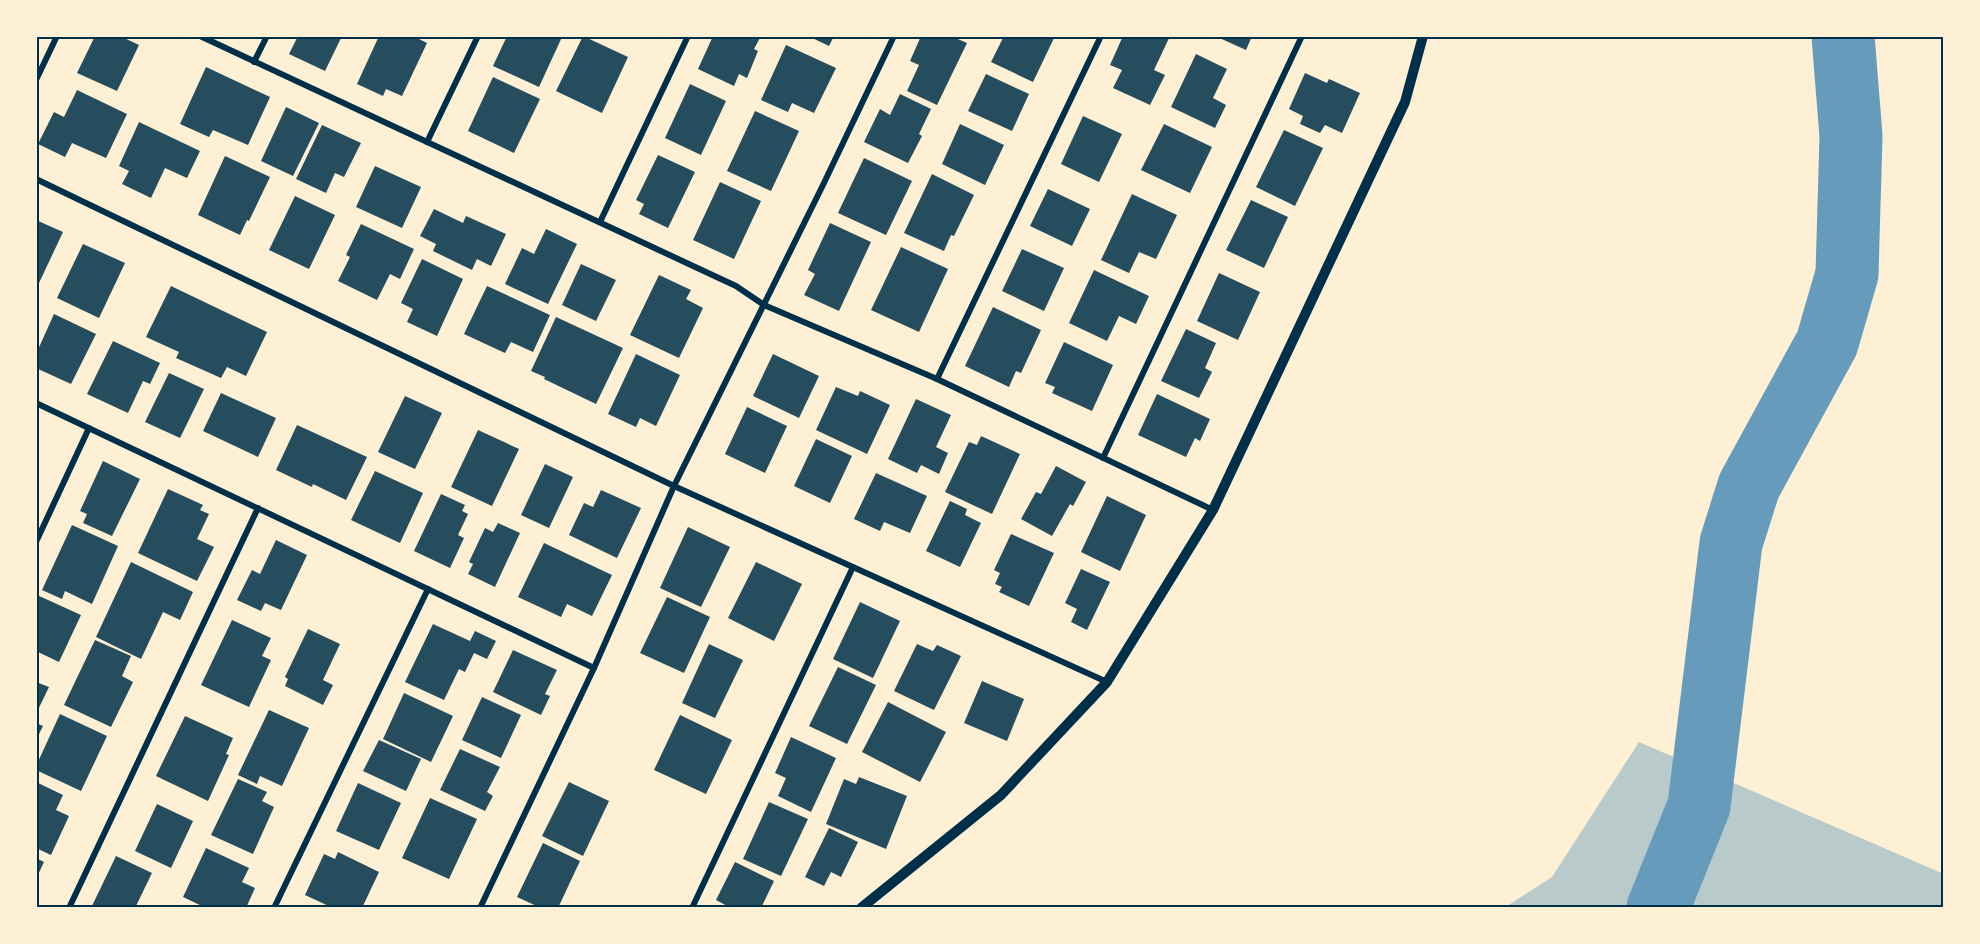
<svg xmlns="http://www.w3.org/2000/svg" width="1980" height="944" viewBox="0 0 1980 944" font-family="Literata,serif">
<rect width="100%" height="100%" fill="#fdf0d5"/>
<!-- green -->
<polygon fill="#b9caca" points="1639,742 1944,874 1944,908 1504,908 1552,877"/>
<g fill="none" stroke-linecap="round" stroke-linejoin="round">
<!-- river -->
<polyline stroke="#669bbc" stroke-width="63" points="1658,908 1699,806 1731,543 1749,486 1827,343 1847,274 1851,136 1843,36"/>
</g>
<!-- building -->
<g fill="#264d5e">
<polygon points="95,36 120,36 139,45 117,91 77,73"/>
<polygon points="298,36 342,36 325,71 289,54"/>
<polygon points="379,36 413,36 427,43 402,96 386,89 383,96 357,84"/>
<polygon points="507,36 562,37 539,87 493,66"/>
<polygon points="583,36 628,57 602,113 556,91"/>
<polygon points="713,36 761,36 754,49 758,51 747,78 739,74 734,86 698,69"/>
<polygon points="808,36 834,36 829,46"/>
<polygon points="921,36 951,36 967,43 937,105 907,91 919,65 910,61"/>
<polygon points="1004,36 1055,36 1033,82 991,62"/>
<polygon points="1123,36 1170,36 1154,70 1165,75 1150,105 1113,88 1122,70 1110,65"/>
<polygon points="1215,36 1252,36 1246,50"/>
<polygon points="786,45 836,68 814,113 792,103 788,112 761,100"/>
<polygon points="1196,54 1227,69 1213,98 1226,105 1215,128 1171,107"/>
<polygon points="206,67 270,97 248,145 213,130 209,137 180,124"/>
<polygon points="1305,73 1327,83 1329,79 1360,93 1342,133 1325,125 1320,133 1300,124 1303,116 1289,109"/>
<polygon points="986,74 1029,94 1012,131 968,111"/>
<polygon points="493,77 540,99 514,153 468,131"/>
<polygon points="690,84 726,101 701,155 665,138"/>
<polygon points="77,90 127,114 106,158 72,143 65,157 38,144 54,112 64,117"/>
<polygon points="900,94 931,109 919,134 922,136 908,163 864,142 880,109 890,115"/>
<polygon points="286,107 319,123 293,176 261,161"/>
<polygon points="755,111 799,131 771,191 727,171"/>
<polygon points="1083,116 1122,134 1099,182 1061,164"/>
<polygon points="139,122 200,151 187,178 165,168 151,198 122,184 129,171 119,166"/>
<polygon points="960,124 1004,145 985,185 942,164"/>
<polygon points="1164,124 1212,147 1190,193 1141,170"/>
<polygon points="322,125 361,143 344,177 335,173 326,193 296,179"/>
<polygon points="1284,130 1323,148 1295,206 1256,187"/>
<polygon points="658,155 695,172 668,228 639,214 644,204 636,200"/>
<polygon points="225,156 270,177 249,221 247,220 240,235 198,215"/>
<polygon points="864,158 912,181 886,235 838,213"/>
<polygon points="375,166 421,187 402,228 356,207"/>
<polygon points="932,174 974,195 954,236 951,235 944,251 904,233"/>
<polygon points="720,182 761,201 734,259 693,240"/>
<polygon points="1048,189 1090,209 1072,246 1030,226"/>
<polygon points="1132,194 1177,215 1156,259 1139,252 1129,273 1101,260"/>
<polygon points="295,196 335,215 309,269 269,250"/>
<polygon points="1251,200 1288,217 1264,268 1226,250"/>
<polygon points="434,209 463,223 466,216 506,234 491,266 477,259 472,270 433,251 436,244 420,236"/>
<polygon points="36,220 63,232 39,283 36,281"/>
<polygon points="830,223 871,242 839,311 804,295 815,274 808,270"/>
<polygon points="361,224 414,249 400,279 390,274 377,300 338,281 350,257 346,255"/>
<polygon points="546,229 577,244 548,304 505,284 522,248 534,254"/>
<polygon points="83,244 125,263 99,318 57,298"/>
<polygon points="901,247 948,269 919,332 871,310"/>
<polygon points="1022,249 1064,268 1044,311 1002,291"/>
<polygon points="422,259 463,279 437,336 407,322 413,309 401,303"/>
<polygon points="581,264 616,280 596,321 562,305"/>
<polygon points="1094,270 1149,296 1136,324 1119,316 1107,341 1069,323"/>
<polygon points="1219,273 1260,292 1238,340 1197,321"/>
<polygon points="659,275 691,290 686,299 703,308 679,358 630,335"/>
<polygon points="171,286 267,332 246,376 227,367 221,378 176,358 179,352 146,337"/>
<polygon points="487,286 550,315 533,352 511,342 505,353 464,334"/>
<polygon points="993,307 1041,330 1021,373 1016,371 1009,387 965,366"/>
<polygon points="54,314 96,334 71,384 36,368 36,354"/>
<polygon points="556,317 623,348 596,404 544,379 545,377 531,371"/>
<polygon points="1186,329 1216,343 1205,368 1212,372 1199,398 1161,381"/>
<polygon points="113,341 160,363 150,384 143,381 128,413 87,394"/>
<polygon points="1064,342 1113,365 1092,411 1052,393 1055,387 1045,383"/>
<polygon points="636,354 680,375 656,426 640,418 636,427 608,414"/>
<polygon points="773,354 819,376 799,418 753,396"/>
<polygon points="169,373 204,389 180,438 145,422"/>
<polygon points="836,387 858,396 860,391 890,405 867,454 816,430"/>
<polygon points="221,393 276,418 258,457 203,431"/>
<polygon points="1157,394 1210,419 1200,441 1195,438 1186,457 1138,435"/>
<polygon points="405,396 442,413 415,469 378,452"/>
<polygon points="916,399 951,415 936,447 948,453 939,474 921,465 917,473 888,459"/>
<polygon points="747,407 787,426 765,473 725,454"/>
<polygon points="297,425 367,457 346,500 313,484 312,487 276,470"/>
<polygon points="478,430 519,449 492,506 451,487"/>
<polygon points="981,436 1020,454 992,514 945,492 969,442 977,445"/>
<polygon points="816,439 852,456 830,503 794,486"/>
<polygon points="103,461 140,479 112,536 83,523 87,514 80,511"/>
<polygon points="545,464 573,477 549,528 521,515"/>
<polygon points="1056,466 1086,482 1073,506 1070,504 1052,536 1021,519 1036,492 1041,494"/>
<polygon points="375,471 423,493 400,543 351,520"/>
<polygon points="876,473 927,496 910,533 884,522 880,531 854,519"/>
<polygon points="168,489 203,505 200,510 209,514 197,539 214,547 197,581 138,553"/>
<polygon points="601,490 641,508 617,558 569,535 584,503 593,507"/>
<polygon points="441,494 465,505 462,511 468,514 458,535 464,538 450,568 414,551"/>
<polygon points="1107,496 1146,515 1120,571 1081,552"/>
<polygon points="950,501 967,509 965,515 981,523 960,567 926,551"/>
<polygon points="498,523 520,533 495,587 468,574 473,564 469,562 485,528 493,532"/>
<polygon points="72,525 118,546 92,604 65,591 62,599 42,590"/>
<polygon points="688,527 730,547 701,607 660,588"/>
<polygon points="1011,534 1054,553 1029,606 999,592 1002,587 995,584 1000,573 994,570"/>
<polygon points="276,540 307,555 281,610 265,603 261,611 237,600 252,570 260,574"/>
<polygon points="544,543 612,575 592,616 567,604 561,617 518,597"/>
<polygon points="131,562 193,592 180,620 163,612 141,659 96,637"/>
<polygon points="756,562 802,584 774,641 728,618"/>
<polygon points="1081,569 1110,582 1087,630 1071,622 1077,609 1065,603"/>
<polygon points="37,595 81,615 59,662 36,651"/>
<polygon points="667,597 710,617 684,673 640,653"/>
<polygon points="860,602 900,621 873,678 833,659"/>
<polygon points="232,620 271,638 262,656 271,660 249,707 201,685"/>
<polygon points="433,624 470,641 475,631 496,641 487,659 474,653 465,672 459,669 444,700 405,682"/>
<polygon points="308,629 340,644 323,680 333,685 323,705 285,686 288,679 285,677"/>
<polygon points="95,640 131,656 122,676 133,682 111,727 64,705"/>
<polygon points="709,644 743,660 715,718 682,703"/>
<polygon points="917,644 933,651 937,645 961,656 934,710 894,691"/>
<polygon points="513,650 557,670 545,694 550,696 541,715 493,692"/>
<polygon points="838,667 876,685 847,744 809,726"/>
<polygon points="982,681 1024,699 1007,741 964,723"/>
<polygon points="36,682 49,687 36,714"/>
<polygon points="404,693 453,716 431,762 383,739"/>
<polygon points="482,697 521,715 501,758 462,740"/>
<polygon points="888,702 946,732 920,782 862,752"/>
<polygon points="269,710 309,728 282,786 260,776 257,784 238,775"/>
<polygon points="60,714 107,736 81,791 36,770 36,766"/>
<polygon points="680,715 732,740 706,794 654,770"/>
<polygon points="185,716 233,738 226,754 229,755 208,801 156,776"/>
<polygon points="36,723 43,726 36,740"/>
<polygon points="791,737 836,758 811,812 778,796 786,778 775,773"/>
<polygon points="379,740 421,759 406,791 363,771"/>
<polygon points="460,749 500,767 487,792 493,796 485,811 440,790"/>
<polygon points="859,777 907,796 886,849 826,824 844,779 856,784"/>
<polygon points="238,779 267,792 262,801 274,807 253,854 211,835"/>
<polygon points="36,782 63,795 56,810 69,816 51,855 36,848"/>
<polygon points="569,782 609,801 583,856 542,836"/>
<polygon points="358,783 401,803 379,850 336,831"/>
<polygon points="430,798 477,819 449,879 402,858"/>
<polygon points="769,802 808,819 781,876 743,859"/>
<polygon points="157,804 193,821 171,868 135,851"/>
<polygon points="829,828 858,842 841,877 831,872 824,886 805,877"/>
<polygon points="543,843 580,861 558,908 541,908 517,897"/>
<polygon points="206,848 249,868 242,882 255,888 246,908 206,908 183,897"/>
<polygon points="338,852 379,872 362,908 333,908 305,895 324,854 335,859"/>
<polygon points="116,856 152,873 135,908 91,908"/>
<polygon points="36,858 44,862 36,879"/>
<polygon points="735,862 774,881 761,908 731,908 716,900"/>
</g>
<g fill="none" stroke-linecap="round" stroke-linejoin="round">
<!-- minor -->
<g stroke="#003049" stroke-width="6">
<polyline points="200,36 736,286 764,305 937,379 1213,510"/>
<polyline points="254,62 267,36"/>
<polyline points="36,80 57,36"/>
<polyline points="427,142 478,36"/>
<polyline points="36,179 674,486 1107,682"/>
<polyline points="600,222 688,36"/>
<polyline points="937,379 1101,36"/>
<polyline points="36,403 594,668"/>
<polyline points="1103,458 1302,36"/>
<polyline points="36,542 89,428"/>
<polyline points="69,908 258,508"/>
<polyline points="274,908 428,589"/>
<polyline points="480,908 594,668 674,486 823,185 894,36"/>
<polyline points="692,908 853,567"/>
</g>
<!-- tertiary -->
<polyline stroke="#003049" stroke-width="10" points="861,908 1001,795 1107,682 1213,510 1405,102 1423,36"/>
</g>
<!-- border -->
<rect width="1980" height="944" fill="none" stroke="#fdf0d5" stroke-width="75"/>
<rect x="38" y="38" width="1904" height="868" fill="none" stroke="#003049" stroke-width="2"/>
</svg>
